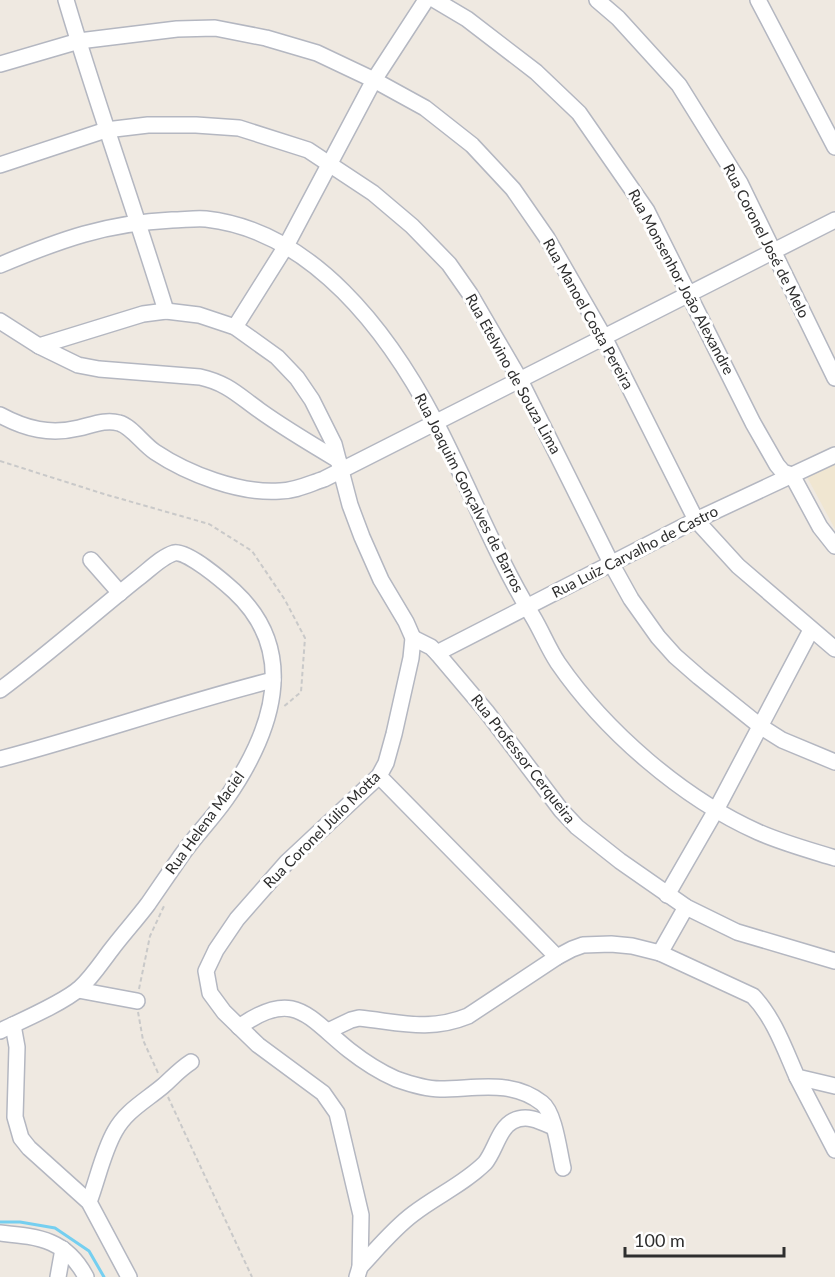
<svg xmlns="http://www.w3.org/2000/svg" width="835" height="1277" viewBox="0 0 835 1277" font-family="Lato,sans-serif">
<rect width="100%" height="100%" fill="#efe9e1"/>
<!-- education -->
<polygon fill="#f0e6d1" points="835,462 835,529 806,475"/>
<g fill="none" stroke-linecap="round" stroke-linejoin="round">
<!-- stream -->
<polyline stroke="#75cff0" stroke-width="3" points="0,1222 20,1222 55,1228 89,1251 104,1277"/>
<defs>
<g id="minor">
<path d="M66 0C97 105 134 207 166 311"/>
<polyline points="435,0 467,19 536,72 579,113 647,211 753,423 777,465 783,472 792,475 820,527 835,546"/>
<polyline points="597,0 618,18 679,85 740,183 835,378"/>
<polyline points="758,0 835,147"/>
<polyline points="0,64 79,41 177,29 215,28 266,38 317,53 374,80 425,108 472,145 513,189 547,238 604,337 696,520 738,566 835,649"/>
<polyline points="0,165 106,130 148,125 196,125 239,128 308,150 373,193 412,226 449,264 470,294 519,378 611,563 631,599 658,637 675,656 699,677 760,726 782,740 835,762"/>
<path d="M0 265C60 240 106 223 172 220 183 220 195 218 206 219 313 231 389 333 435 421 469 486 495 555 533 617 542 632 548 648 558 663 605 731 682 798 758 832 783 843 809 850 835 858"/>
<polyline points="0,321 39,346 143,314 166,311 199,315 235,327 277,357 297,378 312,400 334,444 350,505 362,537 381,580 406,622 413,638 411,658 394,734 386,763 379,776 287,862 237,919 216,950 206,971 210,993 224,1012 258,1045 323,1093 337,1113 361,1215 360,1267 357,1277"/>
<polyline points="235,327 286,246 374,80 426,0"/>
<path d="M39 346 78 365 99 369 200 377C227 383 238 395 259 410 284 428 311 444 338 460"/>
<path d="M0 415C26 429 50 435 79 428 92 425 106 419 119 423 131 426 143 444 155 452 188 474 240 494 280 491 295 491 309 484 324 479L835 220"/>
<polyline points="91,560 120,593"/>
<polyline points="413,638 431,647 437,653 486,711 561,810 577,827 620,861 686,907 737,932 835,961"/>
<polyline points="437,653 696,520 835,455"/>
<path d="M0 690C47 655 91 616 137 579 148 571 161 557 174 553 187 550 224 582 234 591 301 653 271 734 226 799 212 819 195 836 181 856 170 872 159 888 148 904 136 920 123 934 111 950 101 963 92 977 80 988 63 1003 21 1021 0 1031"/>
<path d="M0 759C92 735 181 703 273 680"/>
<polyline points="379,776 557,957"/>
<polyline points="667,895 716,810 811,630"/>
<path d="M660 953 753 996C774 1018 785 1050 797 1077L835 1086"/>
<polyline points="78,990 137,1001"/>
<polyline points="13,1025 17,1047 15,1117 21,1138 29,1148 89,1202 129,1277"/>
<path d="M239 1027C294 988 307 1016 349 1050 363 1061 380 1072 396 1079 410 1084 425 1089 440 1089 476 1089 511 1079 542 1103 555 1113 559 1152 563 1168"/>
<path d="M328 1031 351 1020 359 1018C399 1022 429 1032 468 1016L557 957 572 949 583 945 611 944 632 946 660 953 686 907"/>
<polyline points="797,1077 835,1150"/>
<path d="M89 1202C98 1178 103 1152 115 1131 126 1111 145 1101 163 1086 172 1078 180 1069 191 1062"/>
<path d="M0 1233C39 1237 66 1239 86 1277"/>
<path d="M360 1267C377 1249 393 1229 413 1214 436 1196 464 1184 485 1163 495 1151 499 1128 513 1121 527 1114 540 1121 553 1127"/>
<polyline points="58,1277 63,1249"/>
</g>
</defs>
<!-- minor casing -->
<use href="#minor" stroke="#b4b7c1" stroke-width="18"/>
<!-- path -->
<g stroke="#c9c9c9" stroke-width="2" stroke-dasharray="4.5 3" stroke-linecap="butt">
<polyline points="0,461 104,494 209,524 252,551 285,600 305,638 301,692 282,708"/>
<polyline points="139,989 150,936 164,906"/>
<polyline points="138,1012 143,1040 159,1075"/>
<polyline points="168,1097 252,1277"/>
</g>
<!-- minor -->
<use href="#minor" stroke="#fff" stroke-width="15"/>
</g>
<g text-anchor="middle" stroke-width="6" stroke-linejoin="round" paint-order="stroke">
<!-- street labels -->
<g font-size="15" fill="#2e2e2e" stroke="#fff">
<text transform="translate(766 241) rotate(63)" y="5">Rua Coronel José de Melo</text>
<text transform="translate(681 282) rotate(62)" y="5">Rua Monsenhor João Alexandre</text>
<text transform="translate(588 314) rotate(61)" y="5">Rua Manoel Costa Pereira</text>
<text transform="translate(513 374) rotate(61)" y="5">Rua Etelvino de Souza Lima</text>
<text transform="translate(469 493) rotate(63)" y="5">Rua Joaquim Gonçalves de Barros</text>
<text transform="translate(635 552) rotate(-27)" y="5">Rua Luiz Carvalho de Castro</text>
<text transform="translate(523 759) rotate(52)" y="5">Rua Professor Cerqueira</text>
<text transform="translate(205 823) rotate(-54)" y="5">Rua Helena Maciel</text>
<text transform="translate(322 830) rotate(-45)" y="5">Rua Coronel Júlio Motta</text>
</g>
</g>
<!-- scale -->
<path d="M625 1247v9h159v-9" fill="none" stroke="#2e2e2e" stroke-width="3"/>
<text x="634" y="1247" font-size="18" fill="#2e2e2e" stroke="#ffffff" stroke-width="4.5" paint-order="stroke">100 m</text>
</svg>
